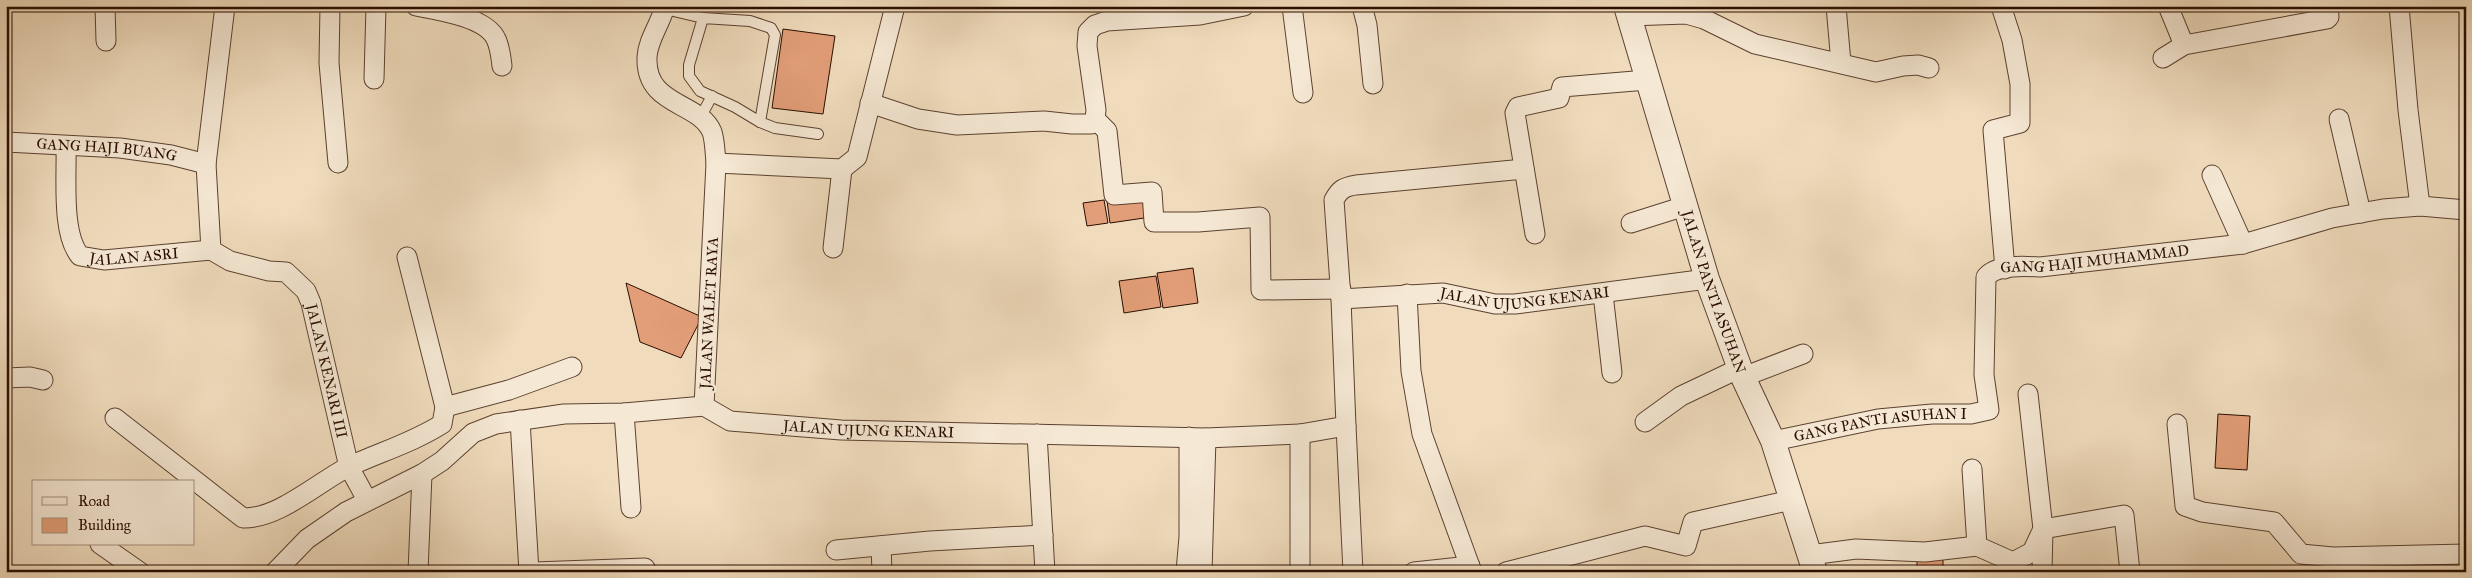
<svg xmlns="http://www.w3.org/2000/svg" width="2472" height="578" viewBox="0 0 2472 578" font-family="'IM FELL Great Primer',serif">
<rect width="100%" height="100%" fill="#f0dcbd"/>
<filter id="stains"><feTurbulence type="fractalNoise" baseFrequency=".004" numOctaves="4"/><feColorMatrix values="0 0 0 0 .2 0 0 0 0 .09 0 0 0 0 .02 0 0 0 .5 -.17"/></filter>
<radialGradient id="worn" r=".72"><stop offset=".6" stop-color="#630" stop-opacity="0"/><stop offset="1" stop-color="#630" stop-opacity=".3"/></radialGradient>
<!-- building -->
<g fill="#e29e78" stroke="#2a0d00">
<polygon points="783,29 835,36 823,114 772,108"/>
<polygon points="1147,195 1151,217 1110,223 1107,201"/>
<polygon points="1104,200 1108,223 1087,226 1083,203"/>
<polygon points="1193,268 1198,303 1163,308 1157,273"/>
<polygon points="1156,276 1161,307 1124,313 1119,281"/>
<polygon points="626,283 702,317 681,358 640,342"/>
<polygon points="2218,414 2250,416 2247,470 2215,468"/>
<rect x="1917" y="557" width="26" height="15"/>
</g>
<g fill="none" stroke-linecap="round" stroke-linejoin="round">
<defs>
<g id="service">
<polyline points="665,9 703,18 750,21 771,28 775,35 760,122 735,107 700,91 689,76 689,65 703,18"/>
<polyline points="700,118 712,96"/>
<polyline points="760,122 775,128 818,134"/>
</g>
<g id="minor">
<polyline points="105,6 106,41"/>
<path id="s1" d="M225 6 206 164 211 250 230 261 269 271 286 272 306 291 311 303 349 467 367 500"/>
<polyline points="330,6 329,63 338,163"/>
<path d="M416 6C437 10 486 17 496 39 500 47 501 57 502 66"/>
<path d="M665 6C661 23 648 39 647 57 645 107 699 101 712 132 715 141 715 153 716 163L704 406"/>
<polyline points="1292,6 1303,93"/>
<polyline points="1362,6 1367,25 1373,84"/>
<polyline points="1836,6 1841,63"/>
<polyline points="2001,6 2012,40 2020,84 2020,123 1993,130 2005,269"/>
<polyline points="2168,6 2184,45"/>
<polyline points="2399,6 2408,110 2420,206"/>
<polyline points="1629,16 1686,14 1704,19 1755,44 1876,72 1903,66 1918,65 1929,68"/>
<polyline points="2163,58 2184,45 2327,19 2329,17 2328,6"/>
<polyline points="374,79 376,6"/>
<polyline points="870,103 918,119 957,125 1044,121 1072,124 1091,124 1095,119 1096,110 1087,46 1088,32 1095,25 1107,21 1200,15 1244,6"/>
<polyline points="1095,119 1107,131 1114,195 1152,192 1154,222 1198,222 1260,217 1261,290 1341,289"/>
<polyline points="2339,119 2361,213"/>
<path id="s2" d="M6 142 120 148 171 155 206 164"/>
<path id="s3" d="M66 147C67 177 61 233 80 256L104 260 211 250"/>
<polyline points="716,163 842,169 857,157 895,6"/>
<polyline points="2212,175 2243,244"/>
<polyline points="1631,223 1685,206"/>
<polyline points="1535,234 1515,113 1518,107 1559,98 1562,87 1647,80"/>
<polyline points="833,248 842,169"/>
<polyline points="1407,294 1411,371 1422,434 1472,572"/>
<polyline points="1603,294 1612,373"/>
<path id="s4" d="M1341 299 1443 293 1495 304H1515L1707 279"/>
<polyline points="1743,377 1803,354"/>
<polyline points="6,378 30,377 43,380"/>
<polyline points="2028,394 2043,529 2042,572"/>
<path id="s5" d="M704 406 730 421 841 430 1206 438 1300 434 1346 426 1341 299 1334 200C1340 189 1344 187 1356 185L1524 169"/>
<polyline points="445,407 509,390 572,367"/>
<polyline points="624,413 631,508"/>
<path d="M115 418 243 518C278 519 317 483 348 467 380 452 412 443 442 424L445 407 407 257"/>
<polyline points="520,420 529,572"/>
<polyline points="1645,422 1681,396 1740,368"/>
<polyline points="2177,424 2185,506 2202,512 2274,522 2301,554 2333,557 2466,554"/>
<polyline points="1346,426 1353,572"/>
<polyline points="1037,434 1045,572"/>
<polyline points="1300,434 1300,572"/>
<path id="s6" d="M1773 441 1878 419 1932 414H1971L1989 410 1984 375 1986 277C1997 264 2025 266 2040 267L2243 244 2332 218 2383 209 2420 206 2466 210"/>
<polyline points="1972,469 1977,546"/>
<polyline points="2043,529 2124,515 2130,572"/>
<polyline points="100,544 140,572"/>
<polyline points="881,546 882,572"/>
<polyline points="836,550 930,541 1043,535"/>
<polyline points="1810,555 1856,549 1925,552 1977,546 2013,562 2032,552 2043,529"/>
<polyline points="275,572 307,539 346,512 422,474 442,461 473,433 496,424 564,414 624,413 704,406"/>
<polyline points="418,572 422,474"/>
<polyline points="534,572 645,568"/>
<polyline points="1186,572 1189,537 1189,437"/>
<polyline points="1202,572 1206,438"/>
<polyline points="1414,572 1470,566"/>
<polyline points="1506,572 1645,536 1686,546 1693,522 1791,500"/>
</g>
<g id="tertiary">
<path id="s7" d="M1626 6 1707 279 1743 377 1773 441 1815 572"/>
</g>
</defs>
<!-- service casing -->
<use href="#service" stroke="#5c412f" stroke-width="12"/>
<!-- minor casing -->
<use href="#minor" stroke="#5c412f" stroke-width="21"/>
<!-- tertiary casing -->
<use href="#tertiary" stroke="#5c412f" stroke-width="26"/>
<!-- service -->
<use href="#service" stroke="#f5e8d4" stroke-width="10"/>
<!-- minor -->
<use href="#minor" stroke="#f5e8d4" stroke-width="19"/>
<!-- tertiary -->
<use href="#tertiary" stroke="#f5e8d4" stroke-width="24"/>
</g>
<g text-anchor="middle" stroke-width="5" stroke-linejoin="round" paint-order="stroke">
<!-- street labels -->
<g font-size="15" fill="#2a0d00" stroke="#f5e8d4">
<text dy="5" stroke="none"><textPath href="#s2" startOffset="101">GANG HAJI BUANG</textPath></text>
<text dy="5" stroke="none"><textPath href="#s6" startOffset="464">GANG HAJI MUHAMMAD</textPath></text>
<text dy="5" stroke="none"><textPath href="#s3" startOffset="166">JALAN ASRI</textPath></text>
<text dy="5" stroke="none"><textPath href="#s7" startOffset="299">JALAN PANTI ASUHAN</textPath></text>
<text dy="5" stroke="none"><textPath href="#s4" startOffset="185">JALAN UJUNG KENARI</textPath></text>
<text transform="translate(709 313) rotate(-87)" y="5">JALAN WALET RAYA</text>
<text dy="5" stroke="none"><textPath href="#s1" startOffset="435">JALAN KENARI III</textPath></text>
<text dy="5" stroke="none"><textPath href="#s6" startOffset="109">GANG PANTI ASUHAN I</textPath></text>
<text dy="5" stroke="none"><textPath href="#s5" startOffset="169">JALAN UJUNG KENARI</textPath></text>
</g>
</g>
<!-- margin -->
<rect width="2472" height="578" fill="none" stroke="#f0dcbd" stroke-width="25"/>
<rect x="8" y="8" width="2457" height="563" fill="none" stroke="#2a0d00" stroke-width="2.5"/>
<rect x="12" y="12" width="2447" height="553" fill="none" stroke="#2a0d00"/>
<!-- legend -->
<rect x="32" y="480" width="162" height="65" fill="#f5e8d4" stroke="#a4907f"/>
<rect x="42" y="497" width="25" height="8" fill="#f5e8d4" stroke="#a4907f"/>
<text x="78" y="506" font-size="15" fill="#2a0d00">Road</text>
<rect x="42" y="518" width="25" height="15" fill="#e29e78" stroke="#a4907f"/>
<text x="78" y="530" font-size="15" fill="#2a0d00">Building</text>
<rect width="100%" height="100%" filter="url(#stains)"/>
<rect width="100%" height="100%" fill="url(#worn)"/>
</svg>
